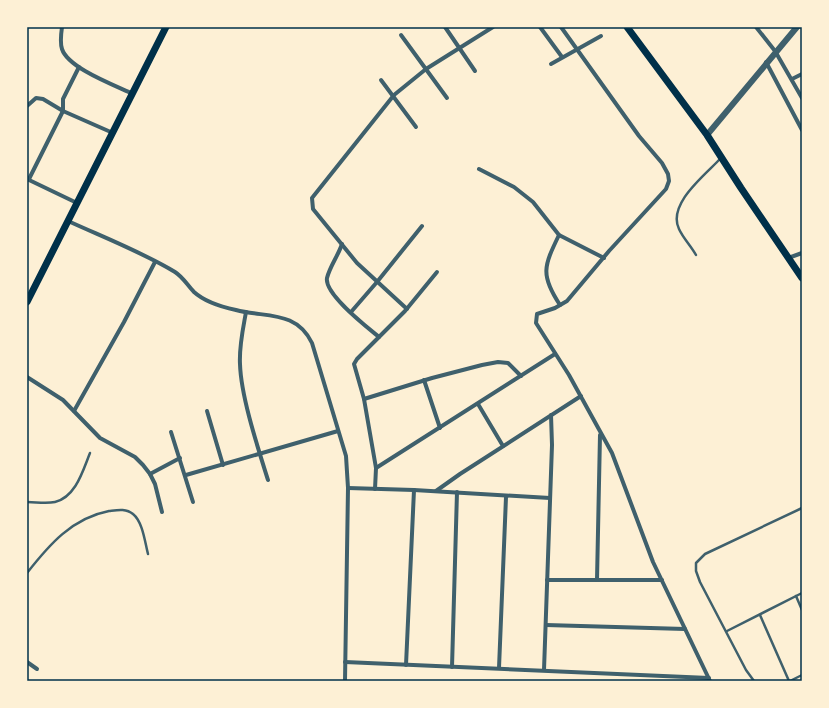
<svg xmlns="http://www.w3.org/2000/svg" width="829" height="708" viewBox="0 0 829 708" font-family="'IBM Plex Sans',sans-serif">
<rect width="100%" height="100%" fill="#fdf0d5"/>
<g fill="none" stroke-linecap="round" stroke-linejoin="round">
<!-- service -->
<g stroke="#3f606c" stroke-width="2.5">
<path d="M696 255C691 246 683 238 679 229 667 204 705 175 720 159"/>
<path d="M27 502C36 502 46 504 55 502 76 497 83 470 90 453"/>
<path d="M27 573C49 545 72 518 109 511 117 510 126 508 133 514 143 522 145 543 148 554"/>
<polyline points="796,596 802,610"/>
<polyline points="760,615 789,681"/>
<polyline points="727,631 802,593"/>
<polyline points="754,681 746,670 700,582 696,571 696,563 705,554 802,508"/>
<polyline points="790,681 802,675"/>
</g>
<!-- minor -->
<g stroke="#3f606c" stroke-width="4">
<path d="M62 27C61 34 60 43 62 49 68 68 114 85 133 94"/>
<polyline points="445,27 475,71"/>
<polyline points="540,27 562,57"/>
<polyline points="561,27 639,136 662,163 668,174 669,181 666,189 609,251 567,301 555,308 537,314 536,323 569,375 612,453 653,562 710,681"/>
<polyline points="756,27 775,51 802,98"/>
<polyline points="401,35 447,98"/>
<polyline points="766,62 802,130"/>
<polyline points="551,64 601,36"/>
<polyline points="792,79 802,74"/>
<polyline points="381,80 416,127"/>
<polyline points="27,106 36,98 43,99 63,111 113,133"/>
<polyline points="479,169 514,187 533,202 559,235 604,258"/>
<polyline points="27,179 77,203"/>
<polyline points="29,179 63,111 63,99 79,67"/>
<path d="M68 221C103 237 144 253 175 272 183 277 188 286 194 292 205 302 222 307 236 310 266 318 296 310 312 343L346 456 348 488 345 681"/>
<path d="M559 235C544 266 540 275 560 305"/>
<path d="M342 244C338 256 330 266 327 278 324 294 367 327 379 337"/>
<polyline points="788,258 802,253"/>
<polyline points="407,309 357,263 313,209 312,198 394,95 426,69 493,27"/>
<path d="M246 312C243 329 239 346 240 364 241 397 258 448 268 480"/>
<polyline points="351,312 377,282 422,226"/>
<polyline points="27,377 63,400 100,438 135,457 143,465 150,474 155,484 162,512"/>
<polyline points="424,380 440,428"/>
<polyline points="364,399 432,378 482,365 498,362 508,363 521,376"/>
<polyline points="478,404 503,446"/>
<polyline points="74,411 124,322 155,262"/>
<polyline points="207,411 223,465"/>
<polyline points="171,432 193,502"/>
<polyline points="376,468 555,354"/>
<polyline points="150,474 180,458"/>
<polyline points="186,475 338,431"/>
<polyline points="348,488 414,490 550,498"/>
<polyline points="375,489 376,468 364,399 354,364 357,359 405,311 437,272"/>
<polyline points="436,491 460,474 581,396"/>
<polyline points="547,580 662,580"/>
<polyline points="597,580 600,435"/>
<polyline points="546,625 685,629"/>
<polyline points="27,662 37,669"/>
<polyline points="345,662 709,678"/>
<polyline points="406,665 414,490"/>
<polyline points="452,667 457,492"/>
<polyline points="499,668 506,497"/>
<polyline points="544,670 552,445 551,415"/>
</g>
<!-- tertiary -->
<polyline stroke="#3f606c" stroke-width="6" points="707,135 797,27"/>
<!-- secondary -->
<g stroke="#003049" stroke-width="7">
<polyline points="627,27 707,135 741,188 802,278"/>
<polyline points="27,302 166,27"/>
</g>
</g>
<!-- border -->
<rect width="829" height="708" fill="none" stroke="#fdf0d5" stroke-width="56"/>
<rect x="28" y="28" width="773" height="652" fill="none" stroke="#003049" stroke-width="1.5"/>
</svg>
